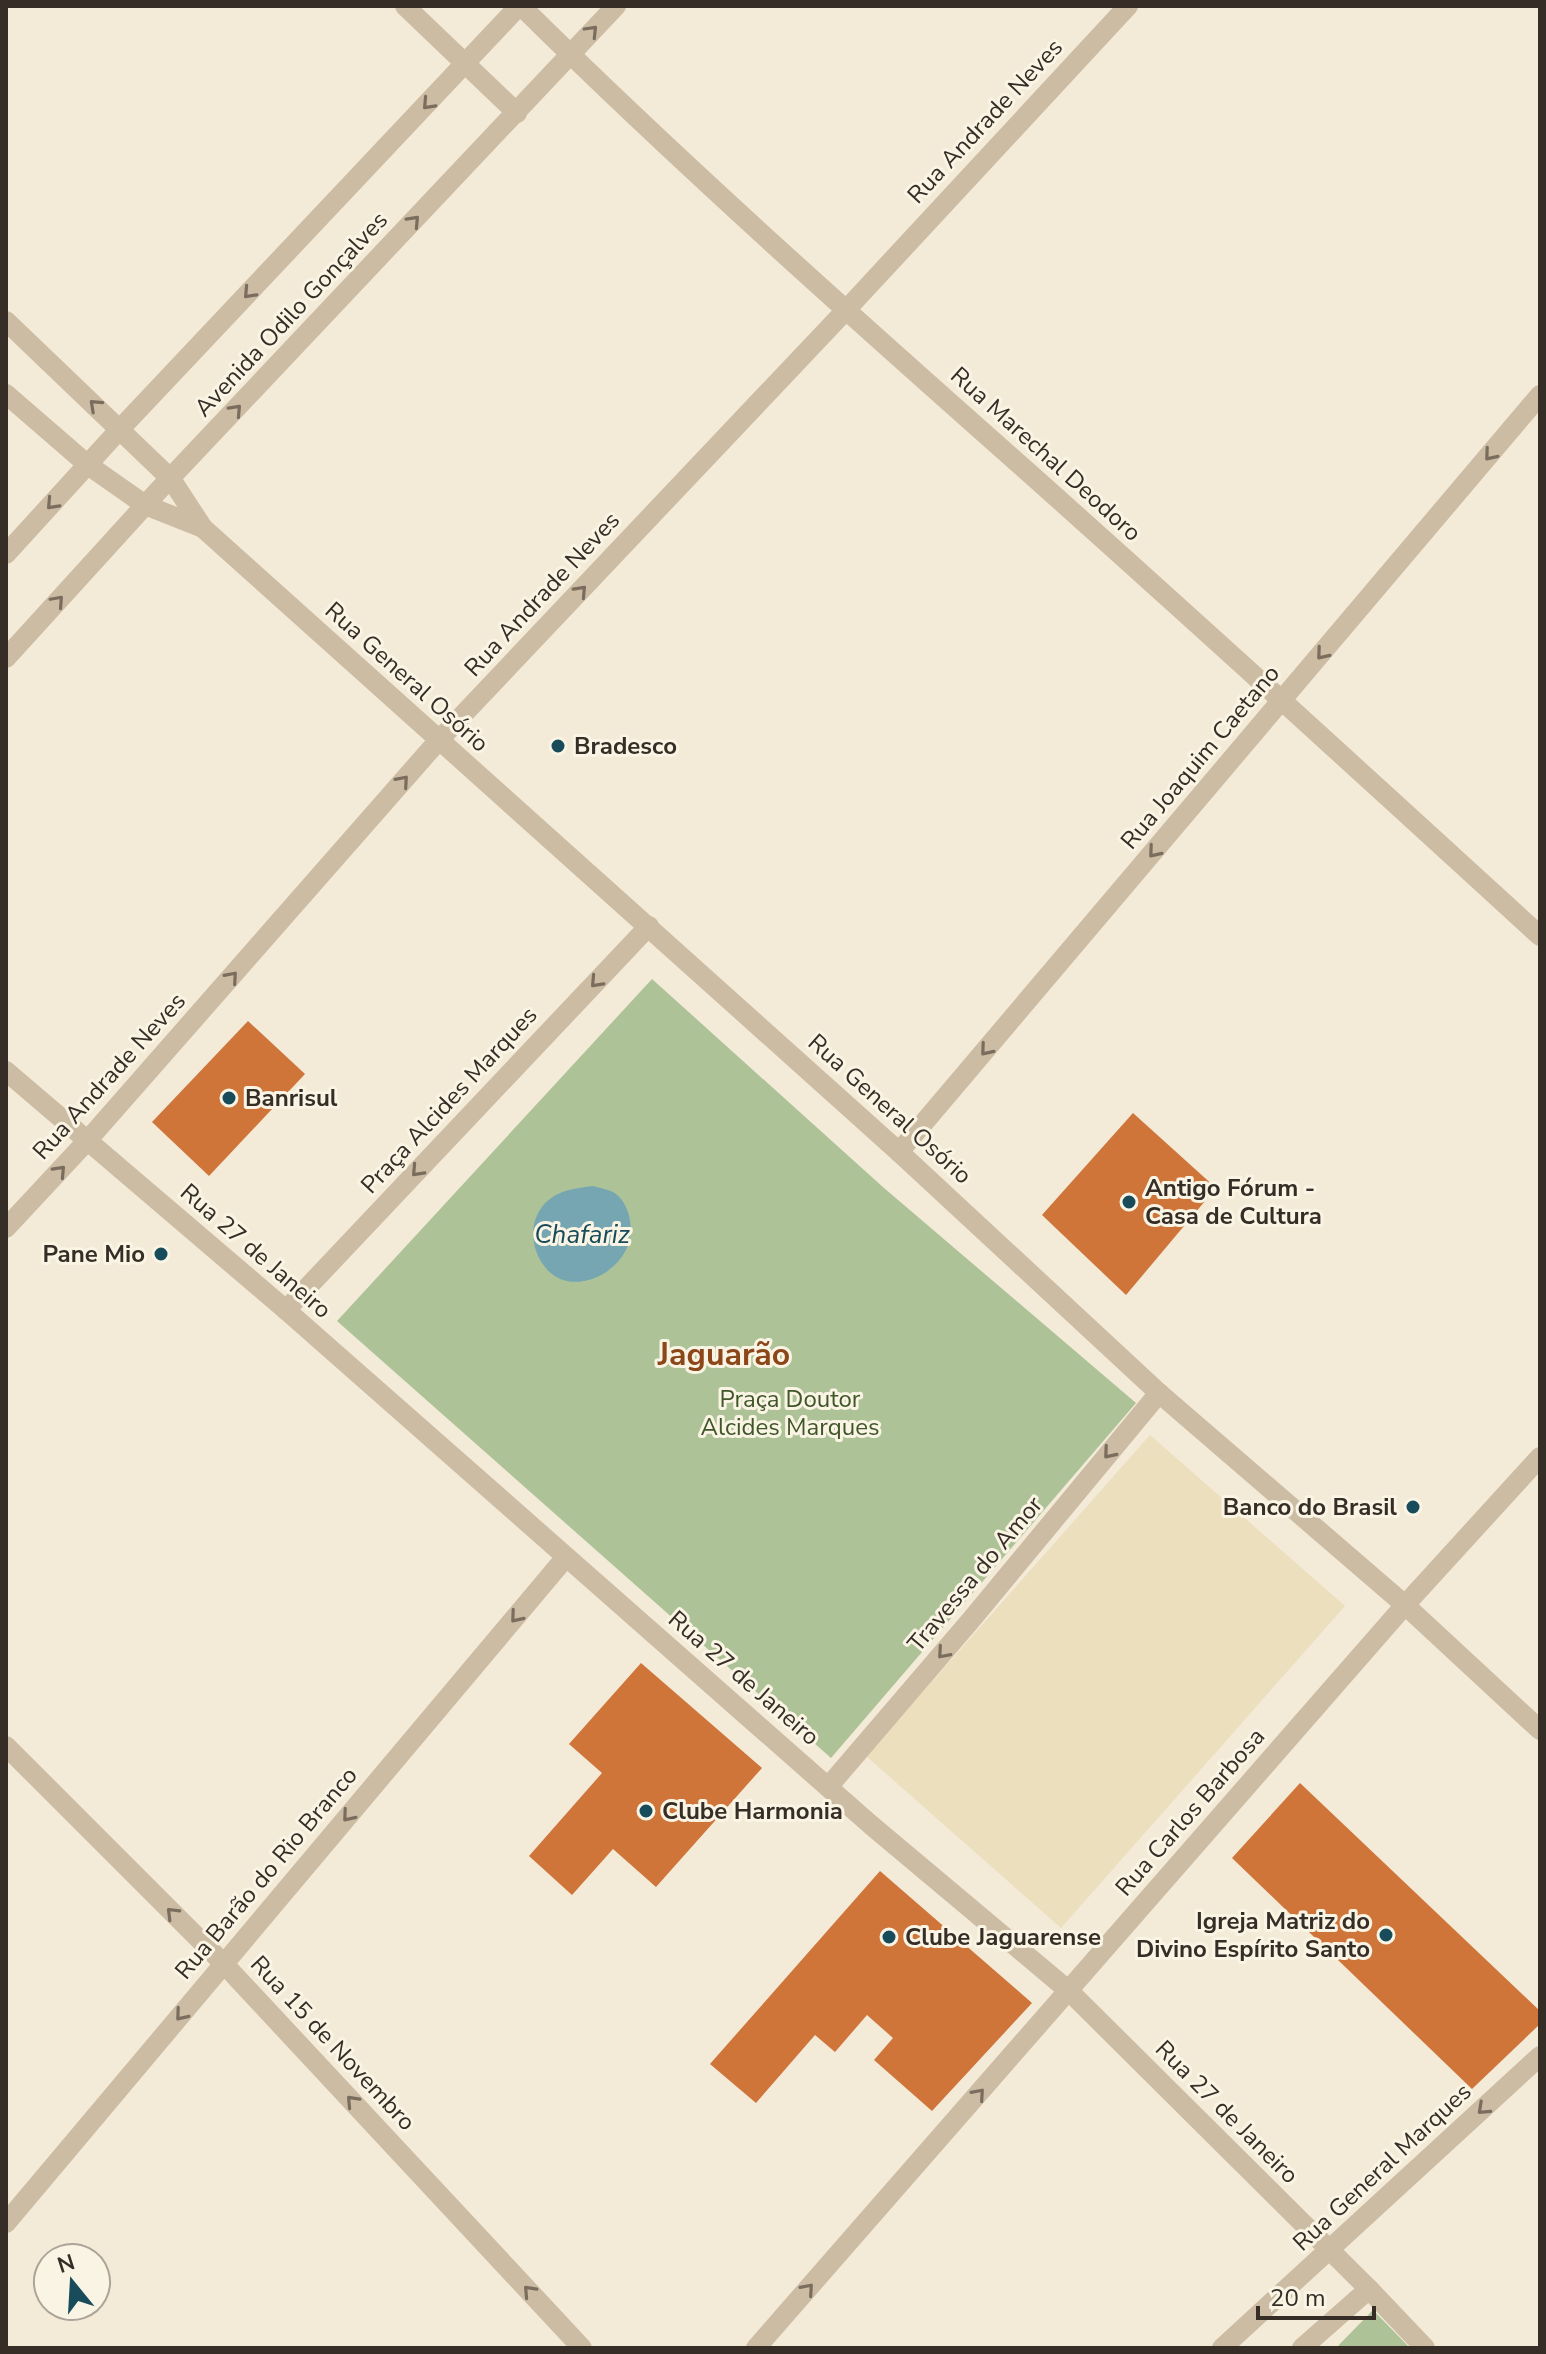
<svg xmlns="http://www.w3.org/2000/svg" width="1546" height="2354" viewBox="0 0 1546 2354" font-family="'Nunito Sans',sans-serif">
<rect width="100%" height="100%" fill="#f3ead8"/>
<!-- green -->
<g fill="#adc397">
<polygon points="652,979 884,1188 1136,1403 831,1758 337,1321"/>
<polygon points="1373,2310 1410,2348 1336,2348"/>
</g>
<!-- plaza -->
<polygon fill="#ecdfbe" points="1150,1435 1345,1606 1061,1928 866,1756"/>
<!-- water -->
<path fill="#75a6b2" d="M593 1186C600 1188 611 1190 616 1194 624 1200 629 1212 630 1221 639 1268 572 1303 545 1267 523 1239 532 1199 569 1190 576 1188 585 1187 593 1186Z"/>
<!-- building -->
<g fill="#cf753a">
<polygon points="248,1021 305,1074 209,1176 152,1122"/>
<polygon points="1133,1113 1216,1188 1126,1295 1042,1215"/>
<polygon points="641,1663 762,1768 656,1887 613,1849 572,1895 529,1856 602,1773 569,1744"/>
<polygon points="1300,1783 1540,2011 1540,2024 1472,2089 1232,1858"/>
<polygon points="880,1871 1032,2003 932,2111 874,2060 893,2038 867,2015 835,2052 815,2035 756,2103 710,2064"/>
</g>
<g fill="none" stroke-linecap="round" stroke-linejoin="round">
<!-- minor -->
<g stroke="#ccbca3" stroke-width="20">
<polyline points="405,6 517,113"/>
<path d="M521 6C687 170 862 325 1037 480 1206 631 1373 783 1540 936"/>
<polyline points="6,321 171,479 203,528 899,1152 1159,1393 1405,1605 1540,1730"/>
<polyline points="6,394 88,465 145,505 203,528"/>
<polyline points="6,554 120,429 519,6"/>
<polyline points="6,658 158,491 616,6"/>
<polyline points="6,1071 286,1310 871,1825 1069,1991 1369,2289 1425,2348"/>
<polyline points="899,1152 1540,395"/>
<polyline points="6,1228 87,1141 438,741 846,310 1128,6"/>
<polyline points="286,1310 649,926"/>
<polyline points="6,1746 224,1964 582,2348"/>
<polyline points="828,1787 971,1620 1159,1393"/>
<polyline points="6,2223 566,1557"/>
<polyline points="756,2348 1405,1605 1540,1457"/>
<polyline points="1222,2348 1540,2056"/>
<polyline points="1302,2348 1369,2289"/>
</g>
</g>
<!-- one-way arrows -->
<defs><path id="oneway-chevron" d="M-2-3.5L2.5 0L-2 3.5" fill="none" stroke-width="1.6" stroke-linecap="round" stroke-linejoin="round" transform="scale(2)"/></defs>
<g stroke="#7a6d5e">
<use href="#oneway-chevron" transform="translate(592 31) rotate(-46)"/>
<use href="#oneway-chevron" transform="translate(428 104) rotate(133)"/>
<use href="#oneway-chevron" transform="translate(414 221) rotate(-47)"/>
<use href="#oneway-chevron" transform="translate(249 293) rotate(133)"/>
<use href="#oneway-chevron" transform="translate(95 405) rotate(-137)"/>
<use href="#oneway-chevron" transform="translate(236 410) rotate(-47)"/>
<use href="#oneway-chevron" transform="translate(1490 455) rotate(130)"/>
<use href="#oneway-chevron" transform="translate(52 504) rotate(133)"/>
<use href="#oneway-chevron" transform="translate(581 591) rotate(-47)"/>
<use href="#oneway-chevron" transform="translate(58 601) rotate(-48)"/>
<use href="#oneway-chevron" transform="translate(1322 654) rotate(130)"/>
<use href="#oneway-chevron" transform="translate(403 781) rotate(-49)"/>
<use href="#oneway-chevron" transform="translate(1154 852) rotate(130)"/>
<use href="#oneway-chevron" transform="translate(232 977) rotate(-49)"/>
<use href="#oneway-chevron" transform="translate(596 982) rotate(133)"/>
<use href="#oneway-chevron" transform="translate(986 1050) rotate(130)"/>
<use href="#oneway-chevron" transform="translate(60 1171) rotate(-47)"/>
<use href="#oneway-chevron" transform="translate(417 1171) rotate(133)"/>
<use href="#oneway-chevron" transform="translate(1109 1453) rotate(130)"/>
<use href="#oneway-chevron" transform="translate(516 1617) rotate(130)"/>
<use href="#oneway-chevron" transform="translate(943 1653) rotate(131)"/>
<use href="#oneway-chevron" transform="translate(348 1816) rotate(130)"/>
<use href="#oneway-chevron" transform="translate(172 1913) rotate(-135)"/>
<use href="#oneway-chevron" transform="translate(181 2015) rotate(130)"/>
<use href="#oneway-chevron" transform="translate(979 2094) rotate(-49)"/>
<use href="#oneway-chevron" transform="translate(352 2101) rotate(-133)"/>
<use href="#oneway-chevron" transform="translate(1483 2109) rotate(137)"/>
<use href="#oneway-chevron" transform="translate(808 2289) rotate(-49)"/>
<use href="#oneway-chevron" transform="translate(529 2291) rotate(-133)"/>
</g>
<!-- markers -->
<g fill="#184c5a" stroke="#faf4e4" stroke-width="3">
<circle cx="558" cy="746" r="8"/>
<circle cx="229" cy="1098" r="8"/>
<circle cx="1129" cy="1202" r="8"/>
<circle cx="161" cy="1254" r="8"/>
<circle cx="1413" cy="1507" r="8"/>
<circle cx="646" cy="1811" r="8"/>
<circle cx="1386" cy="1935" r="8"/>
<circle cx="889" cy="1937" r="8"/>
</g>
<g text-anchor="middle" stroke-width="6" stroke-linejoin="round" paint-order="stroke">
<!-- street labels -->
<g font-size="24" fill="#362d26" stroke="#faf4e4">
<text transform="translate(985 121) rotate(-47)" y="8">Rua Andrade Neves</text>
<text transform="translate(291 314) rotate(-47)" y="8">Avenida Odilo Gonçalves</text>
<text transform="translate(1046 454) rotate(42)" y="8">Rua Marechal Deodoro</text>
<text transform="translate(542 594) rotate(-47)" y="8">Rua Andrade Neves</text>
<text transform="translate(407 677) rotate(42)" y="8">Rua General Osório</text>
<text transform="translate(1200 757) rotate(-50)" y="8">Rua Joaquim Caetano</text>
<text transform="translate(109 1076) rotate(-48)" y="8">Rua Andrade Neves</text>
<text transform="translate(449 1100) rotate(-47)" y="8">Praça Alcides Marques</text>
<text transform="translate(890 1109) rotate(42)" y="8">Rua General Osório</text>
<text transform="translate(256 1251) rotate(41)" y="8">Rua 27 de Janeiro</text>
<text transform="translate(975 1574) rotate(-50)" y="8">Travessa do Amor</text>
<text transform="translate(744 1678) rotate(41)" y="8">Rua 27 de Janeiro</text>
<text transform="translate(1190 1812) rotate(-49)" y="8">Rua Carlos Barbosa</text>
<text transform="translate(266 1873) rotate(-50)" y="8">Rua Barão do Rio Branco</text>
<text transform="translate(333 2043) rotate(47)" y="8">Rua 15 de Novembro</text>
<text transform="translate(1227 2112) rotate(45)" y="8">Rua 27 de Janeiro</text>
<text transform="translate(1382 2167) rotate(-43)" y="8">Rua General Marques</text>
</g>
<!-- poi labels -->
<g font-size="24" font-weight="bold" fill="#362d26" stroke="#faf4e4" text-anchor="start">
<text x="574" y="754">Bradesco</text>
<text x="245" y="1106">Banrisul</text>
<text x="1145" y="1196">Antigo Fórum -<tspan x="1145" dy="28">Casa de Cultura</tspan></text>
<text x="145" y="1262" text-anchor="end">Pane Mio</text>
<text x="1397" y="1515" text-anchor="end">Banco do Brasil</text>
<text x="662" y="1819">Clube Harmonia</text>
<text x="1370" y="1929" text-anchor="end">Igreja Matriz do<tspan x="1370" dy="28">Divino Espírito Santo</tspan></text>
<text x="905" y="1945">Clube Jaguarense</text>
</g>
<!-- park labels -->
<g font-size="24" fill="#3e5628" stroke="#faf4e4">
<text x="790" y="1407">Praça Doutor<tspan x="790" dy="28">Alcides Marques</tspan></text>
</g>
<!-- water labels -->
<g font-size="26" font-style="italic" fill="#184c5a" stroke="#faf4e4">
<text x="582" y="1243">Chafariz</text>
</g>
<!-- district labels -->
<g font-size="32" font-weight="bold" fill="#8b4619" stroke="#faf4e4">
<text x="724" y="1365">Jaguarão</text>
</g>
</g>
<!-- border -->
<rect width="1546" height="2354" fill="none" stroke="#362d26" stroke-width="16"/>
<!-- north arrow -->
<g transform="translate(72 2282) rotate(342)"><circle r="38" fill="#faf4e4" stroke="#aca498" stroke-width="2"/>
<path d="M0-6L14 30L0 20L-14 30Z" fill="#184c5a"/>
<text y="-12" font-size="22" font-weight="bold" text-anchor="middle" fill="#362d26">N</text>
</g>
<!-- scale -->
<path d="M1258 2306v12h116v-12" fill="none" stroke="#362d26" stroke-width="4"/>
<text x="1270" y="2306" font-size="24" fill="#362d26" stroke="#faf4e4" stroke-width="6" paint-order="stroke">20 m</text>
</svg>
